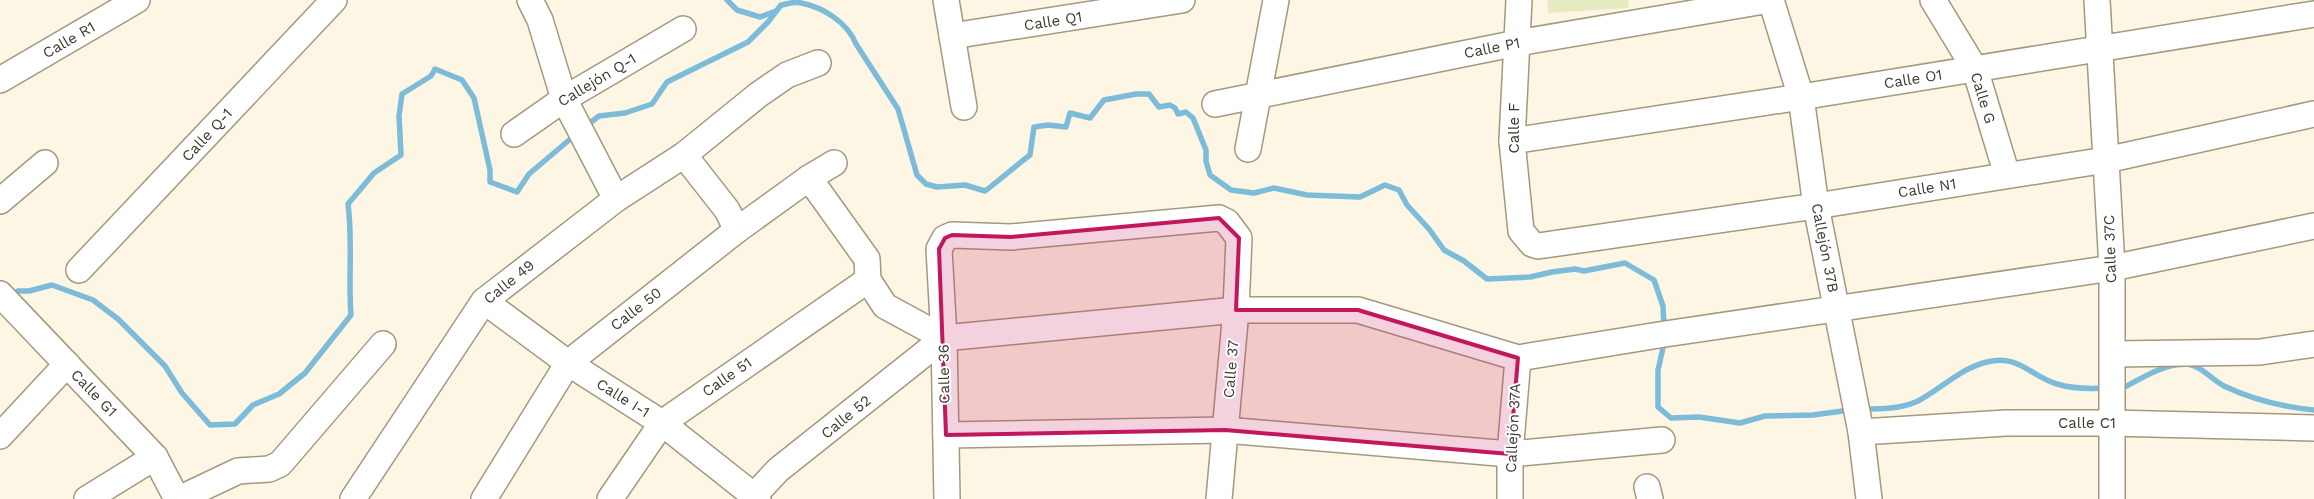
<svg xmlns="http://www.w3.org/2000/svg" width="2314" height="499" viewBox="0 0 2314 499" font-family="'Work Sans',sans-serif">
<rect width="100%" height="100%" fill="#fdf6e5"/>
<!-- green -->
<polygon fill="#e6eac0" points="1547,0 1628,0 1629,8 1548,13"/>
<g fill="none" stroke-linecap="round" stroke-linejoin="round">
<!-- stream -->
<g stroke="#7dbcd8" stroke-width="5.5">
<polyline points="727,0 737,10 760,17 776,11"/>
<path d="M586 126 599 116 625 113 652 104 667 82 748 42 768 22 781 5C787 4 795 1 801 3 823 7 848 23 856 44L898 109 917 175 926 184 937 187 965 185 985 191C1001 179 1014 167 1030 155L1034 127 1048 125 1066 127 1070 113 1090 118 1104 100 1136 94H1149L1159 107 1170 105 1175 108 1178 114 1186 112 1193 118 1206 150V161L1210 175 1231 190 1254 193 1274 188 1307 195 1360 197 1385 185 1399 190 1407 205 1429 229 1444 250 1464 261 1487 279 1530 277 1552 272 1575 269 1584 271 1625 263 1654 280 1663 306 1664 327"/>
<path d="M12 299 18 291H29L52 285 93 300 118 319 165 366 182 393 210 425 235 424 253 405 279 394 305 373 351 315C348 278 353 241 348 204L374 173 401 155 399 116 402 94 431 76 435 69 462 80 474 98 490 170V182L517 192 529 174 575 135"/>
<polyline points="1665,339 1658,370 1658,407 1671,418 1699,417 1740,423 1765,416 1813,415 1850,410"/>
<path d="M2118 388H2123C2142 378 2162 365 2184 364 2199 363 2212 380 2224 386 2251 399 2284 407 2314 410"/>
<path d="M1861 409C1880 409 1901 409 1918 401 1941 389 1961 368 1987 362 2019 354 2030 376 2057 384 2073 389 2091 389 2107 388"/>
</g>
<defs>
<g id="minor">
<polyline points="530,0 540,20 564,99 616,199"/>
<polyline points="946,0 964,107"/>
<polyline points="1519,0 1512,141 1521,231 1532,244 1538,246 1816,206 2106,160 2314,114"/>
<polyline points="1771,0 1801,97 1816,206 1861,432 1869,499"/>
<polyline points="1933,0 1975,69 2007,175"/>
<polyline points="2097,0 2112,268 2112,499"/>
<polyline points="952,36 1182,0"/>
<polyline points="0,80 137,0"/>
<polyline points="1215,104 1517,43 1770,0"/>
<polyline points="514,134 564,99 683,29"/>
<polyline points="1512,141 1801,97 2314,14"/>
<polyline points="1248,149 1276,0"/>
<polyline points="684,155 727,210 737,230"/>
<polyline points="809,178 867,259 868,280 885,306 944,338 1236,310 1358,310 1518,358 1665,334 2112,268 2314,226"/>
<polyline points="0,201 45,163"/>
<polyline points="79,270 334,0"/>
<polyline points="0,294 155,457 177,499"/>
<polyline points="484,301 568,363 662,423 758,499"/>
<polyline points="2113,354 2260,352 2314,344"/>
<polyline points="1861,432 2006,423 2110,423 2314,428"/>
<polyline points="946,435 1225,430 1510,454 1662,440"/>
<polyline points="0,436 67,364"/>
<polyline points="1647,487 1650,499"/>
<polyline points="87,499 155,457"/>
<polyline points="179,499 238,471 269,469 280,464 383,344"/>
<polyline points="353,499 484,301 616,199 684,155 758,95 787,75 818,63"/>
<polyline points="484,499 568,363 737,230 809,178 834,163"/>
<polyline points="610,499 662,423 868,280"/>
<polyline points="751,499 778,470 944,338"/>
<polyline points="947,499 944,338 939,249 945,238 952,235 1011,237 1219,218 1227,222 1239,238 1236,310 1219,499"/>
<polyline points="1510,499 1510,454 1518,358"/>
</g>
</defs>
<!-- minor casing -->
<use href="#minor" stroke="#a4997e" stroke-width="28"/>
<!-- minor -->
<use href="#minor" stroke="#fff" stroke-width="25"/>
</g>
<!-- marked area -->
<path fill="#c2185b" fill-opacity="0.2" stroke="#c2185b" stroke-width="4" stroke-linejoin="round" d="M1219 218 1239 238 1236 310H1358L1518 358 1510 454 1225 430 946 435 939 249 945 238 952 235 1011 237Z"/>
<g text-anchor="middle" stroke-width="4" stroke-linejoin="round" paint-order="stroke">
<!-- street labels -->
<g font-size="15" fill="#3e392e" stroke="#fff">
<text transform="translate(1053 21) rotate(-9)" y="5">Calle Q1</text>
<text transform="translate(69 40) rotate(-30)" y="5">Calle R1</text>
<text transform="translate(1492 48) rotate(-11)" y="5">Calle P1</text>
<text transform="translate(1913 79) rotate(-9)" y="5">Calle O1</text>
<text transform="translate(597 80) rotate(-31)" y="5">Callejón Q-1</text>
<text transform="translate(1983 98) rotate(73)" y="5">Calle G</text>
<text transform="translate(1514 128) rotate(-90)" y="5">Calle F</text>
<text transform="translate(207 135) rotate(-47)" y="5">Calle Q-1</text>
<text transform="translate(1927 188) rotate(-9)" y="5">Calle N1</text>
<text transform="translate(1825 248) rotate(79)" y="5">Callejón 37B</text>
<text transform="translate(2110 249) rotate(-92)" y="5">Calle 37C</text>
<text transform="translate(509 282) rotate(-39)" y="5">Calle 49</text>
<text transform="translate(636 309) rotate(-38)" y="5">Calle 50</text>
<text transform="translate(1231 369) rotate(-85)" y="5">Calle 37</text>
<text transform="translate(944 374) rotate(-91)" y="5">Calle 36</text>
<text transform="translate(727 377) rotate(-35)" y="5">Calle 51</text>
<text transform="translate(94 393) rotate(46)" y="5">Calle G1</text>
<text transform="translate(623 398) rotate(32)" y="5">Calle I-1</text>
<text transform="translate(846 417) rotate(-39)" y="5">Calle 52</text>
<text x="2087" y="428">Calle C1</text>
<text transform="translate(1513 428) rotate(-87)" y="5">Callejón 37A</text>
</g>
</g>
</svg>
